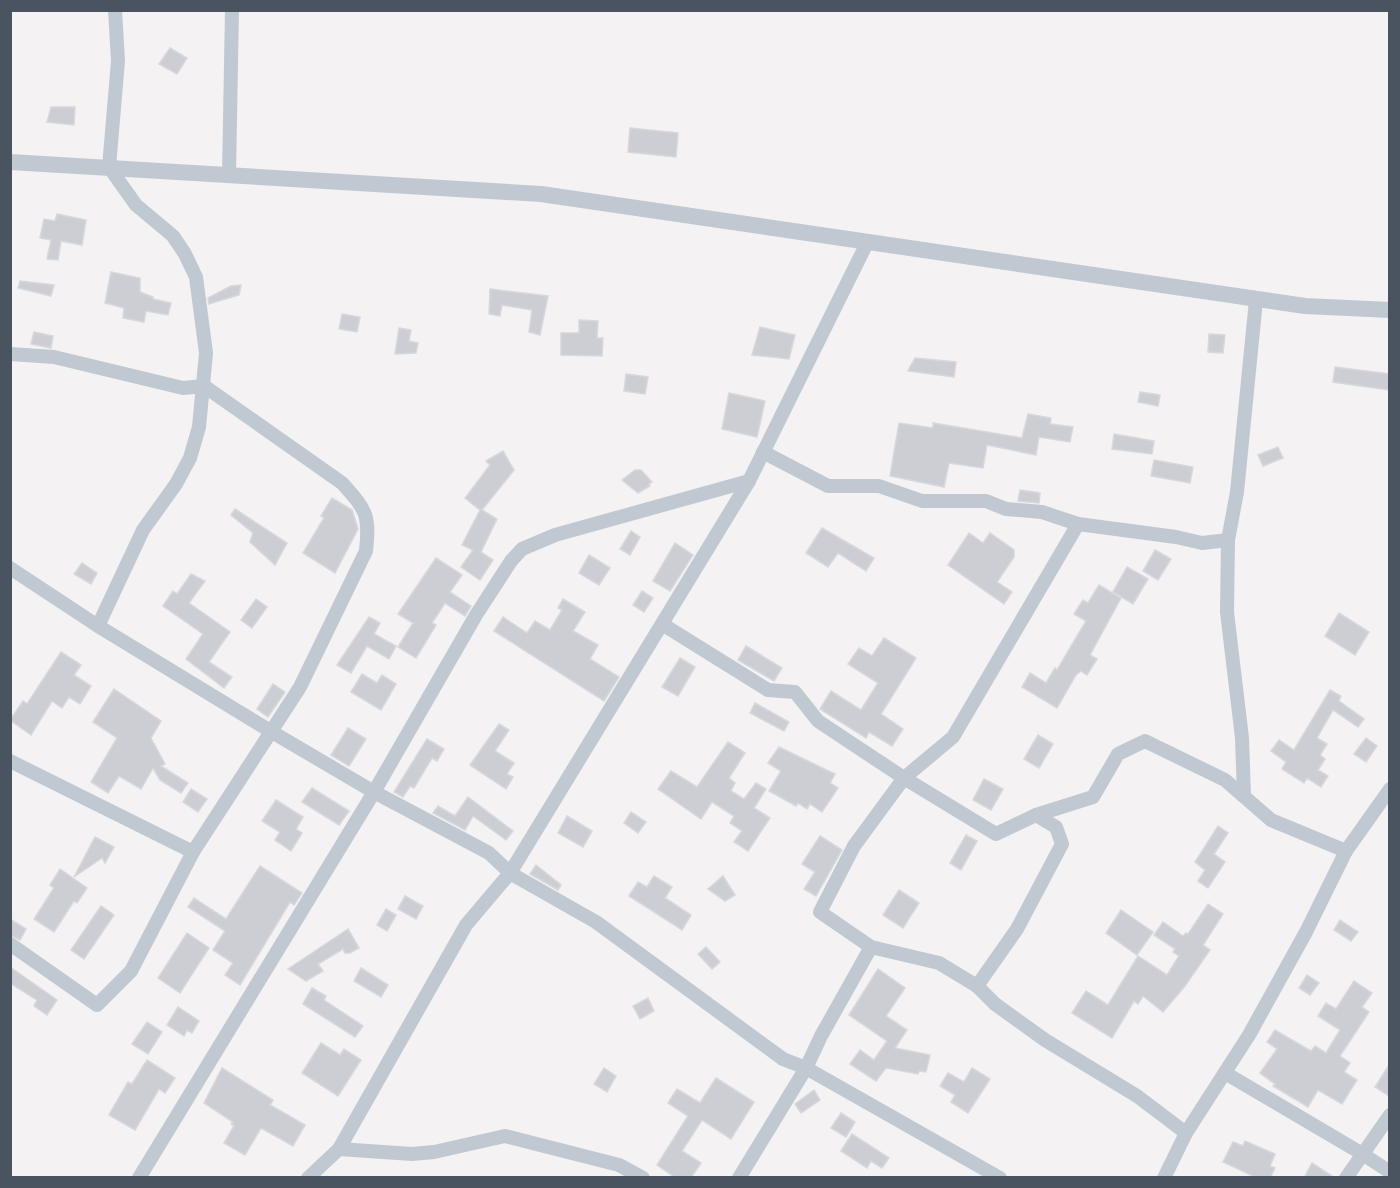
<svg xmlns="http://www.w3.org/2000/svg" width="1400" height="1188" viewBox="0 0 1400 1188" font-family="Helvetica,sans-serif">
<rect width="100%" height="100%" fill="#f4f2f2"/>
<!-- building -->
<g fill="#ccced4" stroke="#d6d8dd" stroke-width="1.5">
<polygon points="170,48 187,58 177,74 159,64"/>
<polygon points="51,107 75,107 74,125 47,122"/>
<polygon points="630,128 678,133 676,157 628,152"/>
<polygon points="57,214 86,220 82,245 61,241 58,260 47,259 51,240 40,238 44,219 55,221"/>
<polygon points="111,272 140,278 140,292 153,297 153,299 171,303 168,315 146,311 144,322 123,318 124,308 105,303"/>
<polygon points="20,281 54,285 51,296 18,288"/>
<polygon points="241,285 239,295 209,304 208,298 231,286"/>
<polygon points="490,289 548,296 540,335 529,332 532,310 502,305 500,316 489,314"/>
<polygon points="342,314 360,317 357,332 339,329"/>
<polygon points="579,320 598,321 597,338 603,338 602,356 561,355 561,333 579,333"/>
<polygon points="760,327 795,335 789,359 752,355"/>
<polygon points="399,328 411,330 409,341 418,343 416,353 395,354"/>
<polygon points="34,332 53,336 51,348 31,344"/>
<polygon points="1209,334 1225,335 1223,353 1208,352"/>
<polygon points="915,358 956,362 954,377 908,371"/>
<polygon points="1335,367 1389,374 1389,390 1333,382"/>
<polygon points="626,374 648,377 645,394 624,391"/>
<polygon points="1140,392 1160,395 1158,406 1138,402"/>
<polygon points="729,393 765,401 757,437 722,429"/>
<polygon points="1028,414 1051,418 1050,424 1073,427 1070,442 1039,437 1036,455 987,445 983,468 949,463 944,487 890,476 899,423 933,428 933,423 1022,438"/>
<polygon points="1114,434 1154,441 1152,454 1112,449"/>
<polygon points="1278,447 1283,458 1263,466 1258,455"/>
<polygon points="503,451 514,470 482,510 497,519 481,552 493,560 480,580 461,567 473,550 462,545 480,510 465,498 490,465 486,461"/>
<polygon points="1154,460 1193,467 1190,483 1151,476"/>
<polygon points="635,470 641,470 652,482 649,484 650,486 638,493 622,480"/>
<polygon points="1020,490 1040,493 1039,503 1018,501"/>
<polygon points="332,498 352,510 358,529 335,573 303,553 324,518 321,516"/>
<polygon points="235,509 287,543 275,565 250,542 253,533 231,515"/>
<polygon points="822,528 874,558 866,571 838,553 828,567 806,553"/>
<polygon points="631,531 640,537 630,555 620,549"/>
<polygon points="969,533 983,543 990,533 1014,550 1014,557 997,582 1012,592 1004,604 948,565"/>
<polygon points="675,543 693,555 670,591 653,581"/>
<polygon points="1155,550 1171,559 1158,580 1143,571"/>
<polygon points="589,555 610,568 599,585 579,573"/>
<polygon points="436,558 462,575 450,592 471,606 465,616 445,603 432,623 436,625 416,658 398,647 413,623 398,614"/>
<polygon points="82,563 97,573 91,584 74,574"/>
<polygon points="1127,567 1148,579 1133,604 1113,592"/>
<polygon points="191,574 205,581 189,603 230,632 209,662 232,677 224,688 186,659 203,634 163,606 173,591 177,594"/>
<polygon points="1099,585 1121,598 1090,655 1097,659 1087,675 1081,671 1076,675 1057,708 1022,687 1030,673 1046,683 1055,668 1057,670 1086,621 1074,614 1083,600 1088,603"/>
<polygon points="642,591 653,598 644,612 633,605"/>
<polygon points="256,599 267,607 252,628 241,620"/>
<polygon points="563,599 585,612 573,631 598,645 590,659 619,677 604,701 494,631 503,617 527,633 535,621 550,630 562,610 558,608"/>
<polygon points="1339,613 1369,632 1355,655 1325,636"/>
<polygon points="369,617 380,623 374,634 396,646 389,659 367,646 351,673 337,665"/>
<polygon points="884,638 916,658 881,714 903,729 892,746 869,732 866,738 820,709 831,691 861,710 878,683 848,664 859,648 872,656"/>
<polygon points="746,646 782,668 774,681 738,660"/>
<polygon points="61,652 81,665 74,675 91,686 80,704 69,697 62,708 52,701 31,735 10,720 23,701 27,704"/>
<polygon points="680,658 695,667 678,696 662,687"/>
<polygon points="362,674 377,683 382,675 396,684 381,710 351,692"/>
<polygon points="273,684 285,692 268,717 257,709"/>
<polygon points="114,689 161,721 151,738 165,764 161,766 188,783 181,793 160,780 153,768 141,789 119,776 108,793 91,782 117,738 93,722"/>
<polygon points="1330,690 1341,696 1339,701 1364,719 1358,727 1333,710 1317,738 1327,744 1320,755 1325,759 1318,770 1328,776 1321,787 1307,778 1304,783 1282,769 1286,762 1271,751 1279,740 1294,750"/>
<polygon points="755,703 789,722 784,731 750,713"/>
<polygon points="499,724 509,730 495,751 514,763 507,774 513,777 506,789 470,765"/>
<polygon points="348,728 366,739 349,766 331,755"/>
<polygon points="1038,735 1053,744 1039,768 1024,759"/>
<polygon points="1366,738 1377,746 1366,762 1354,754"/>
<polygon points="427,739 444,749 437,761 432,758 414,788 410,786 403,797 394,792"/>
<polygon points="728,742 745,753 729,778 735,783 731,791 744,799 756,783 766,789 754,808 770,818 748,851 734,842 742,831 730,823 734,816 712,802 701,819 658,789 671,771 697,787"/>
<polygon points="779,747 835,774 830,783 838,788 822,812 810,804 807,809 798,803 796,806 769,791 781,771 768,763"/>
<polygon points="984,779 1003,789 991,810 973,800"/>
<polygon points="312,788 349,811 339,825 302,802"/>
<polygon points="191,789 207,799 198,812 183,802"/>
<polygon points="468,797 513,831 506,840 473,816 465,830 433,813 438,806 455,816"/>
<polygon points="276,800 303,817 296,829 302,833 291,851 275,840 280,832 262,821"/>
<polygon points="631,812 646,822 638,833 624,823"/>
<polygon points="567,816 592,831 583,847 558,833"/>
<polygon points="1218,826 1228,833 1214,854 1225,862 1208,888 1198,881 1205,870 1195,862"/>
<polygon points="966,835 977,841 961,870 950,863"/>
<polygon points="820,836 842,850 816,896 804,889 815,872 802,864"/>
<polygon points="95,837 114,847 105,863 102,858 74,877"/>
<polygon points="536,865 561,885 558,890 530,874"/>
<polygon points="260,866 302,893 294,905 290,902 240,985 225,975 233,963 213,950 225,931 188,907 194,898 226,919"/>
<polygon points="60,869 87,888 77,903 74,901 54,932 34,919 54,888 50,885"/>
<polygon points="654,876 672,887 665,898 691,915 682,930 629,896 638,882 647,887"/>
<polygon points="723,876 735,895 725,901 708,889"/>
<polygon points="899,890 919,903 903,928 883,915"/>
<polygon points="405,896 423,906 416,919 398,909"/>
<polygon points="1208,904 1223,914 1203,945 1210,950 1185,986 1163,1012 1143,996 1138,1004 1134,1001 1112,1038 1072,1013 1086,991 1108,1005 1138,956 1167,975 1179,956 1173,952 1175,949 1154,935 1163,922 1183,936 1186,933 1188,934"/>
<polygon points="101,906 114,915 84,959 71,950"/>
<polygon points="386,909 396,915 387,931 377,925"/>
<polygon points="1121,910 1153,932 1137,955 1106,933"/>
<polygon points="10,919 26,929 20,940 10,935"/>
<polygon points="1340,920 1358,932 1351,941 1334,930"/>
<polygon points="348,929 359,948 350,953 345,953 343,949 318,964 323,971 306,981 288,969"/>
<polygon points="187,933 209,948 180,993 158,978"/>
<polygon points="706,947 720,962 712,969 698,954"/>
<polygon points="10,967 57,1000 47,1015 34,1006 37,1000 10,983"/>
<polygon points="361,968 388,985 381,997 354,981"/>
<polygon points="878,969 905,988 886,1016 907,1030 895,1048 930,1055 926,1072 919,1071 918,1074 886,1068 876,1081 850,1064 860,1050 874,1060 887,1041 849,1015"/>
<polygon points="1307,975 1319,983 1310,995 1299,988"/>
<polygon points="1354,981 1372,993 1362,1007 1369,1012 1340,1056 1350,1063 1344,1072 1357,1080 1342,1104 1318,1090 1308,1107 1273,1086 1275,1084 1260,1073 1277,1049 1267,1042 1275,1030 1311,1051 1315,1046 1326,1053 1340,1030 1318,1016 1326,1003 1336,1009"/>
<polygon points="312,988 326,996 324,1000 363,1026 355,1037 303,1004"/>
<polygon points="648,998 654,1011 640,1019 633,1006"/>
<polygon points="178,1007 199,1021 192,1033 187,1030 184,1036 167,1025"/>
<polygon points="147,1022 162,1032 148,1054 132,1044"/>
<polygon points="321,1043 340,1055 344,1049 361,1060 338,1096 302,1073"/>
<polygon points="147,1060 175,1078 165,1093 159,1089 135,1130 109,1115 128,1082 132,1084"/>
<polygon points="1389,1065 1389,1096 1375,1087"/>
<polygon points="222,1068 273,1100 270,1105 305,1125 293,1146 261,1128 245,1155 224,1143 234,1126 231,1124 233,1122 204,1103"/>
<polygon points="604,1068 616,1076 607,1092 594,1084"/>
<polygon points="972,1068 990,1079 968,1113 951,1102 955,1095 940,1086 948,1073 964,1082"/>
<polygon points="716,1078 754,1102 731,1139 702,1120 682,1151 701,1163 691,1178 676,1178 657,1165 688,1116 668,1103 677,1089 700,1103"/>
<polygon points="814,1090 820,1100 801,1113 795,1104"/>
<polygon points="841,1113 855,1122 846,1137 831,1128"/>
<polygon points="852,1134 889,1158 882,1168 871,1161 867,1168 841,1151"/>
<polygon points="1245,1141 1275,1154 1270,1166 1275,1168 1270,1178 1257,1178 1223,1162 1233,1142 1243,1146"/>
<polygon points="1312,1163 1335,1178 1304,1178"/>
</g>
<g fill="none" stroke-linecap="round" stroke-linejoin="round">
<!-- minor -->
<g stroke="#c0c9d1" stroke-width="14">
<polyline points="229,174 232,10"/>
<path d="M10 354 54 357 183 388 204 386 342 483C366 510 370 514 366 551L300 687 193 852 131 971 97 1005 10 944"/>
<polyline points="763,452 828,486 879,486 922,501 986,501 1006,509 1042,512 1078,524 1176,537 1202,543 1228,540"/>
<polyline points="10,568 98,626 272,732 374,792 489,853 510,873 749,481 867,243"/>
<polyline points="662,624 768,690 795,692 818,721 904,778 854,846 820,912 871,947 821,1036 806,1068 739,1178"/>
<polyline points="98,626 143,530 176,484 190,458 199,427 206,353 196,277 185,254 173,236 136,205 109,167 118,61 115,10"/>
<polyline points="10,761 193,852"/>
<polyline points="1244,796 1242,738 1227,612 1228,540 1237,492 1256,300"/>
<polyline points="1036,815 996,834 904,778 953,737 1078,524"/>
<polyline points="871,947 939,963 977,986 995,1004 1045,1040 1137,1096 1186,1133"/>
<polyline points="977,986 1017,929 1062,844 1056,827 1036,815 1093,797 1118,754 1145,741 1225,780 1271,820 1346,851"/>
<polyline points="1225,1073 1361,1153 1390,1172"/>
<polyline points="339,1149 412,1154 434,1152 505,1136 619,1165 643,1178"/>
<polyline points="139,1178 374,792 476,615 511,561 522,549 555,535 749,481"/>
<polyline points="308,1178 339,1149 466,925 510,873 596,922 783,1059 806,1068 1000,1178"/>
<polyline points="1164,1178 1186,1133 1249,1035 1306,932 1346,851 1390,789"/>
<polyline points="1346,1178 1390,1115"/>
</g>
<!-- tertiary -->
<polyline stroke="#c0c9d1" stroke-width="16" points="10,162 541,194 1305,306 1390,310"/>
</g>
<!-- border -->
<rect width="1400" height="1188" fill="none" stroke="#495460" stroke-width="24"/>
</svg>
